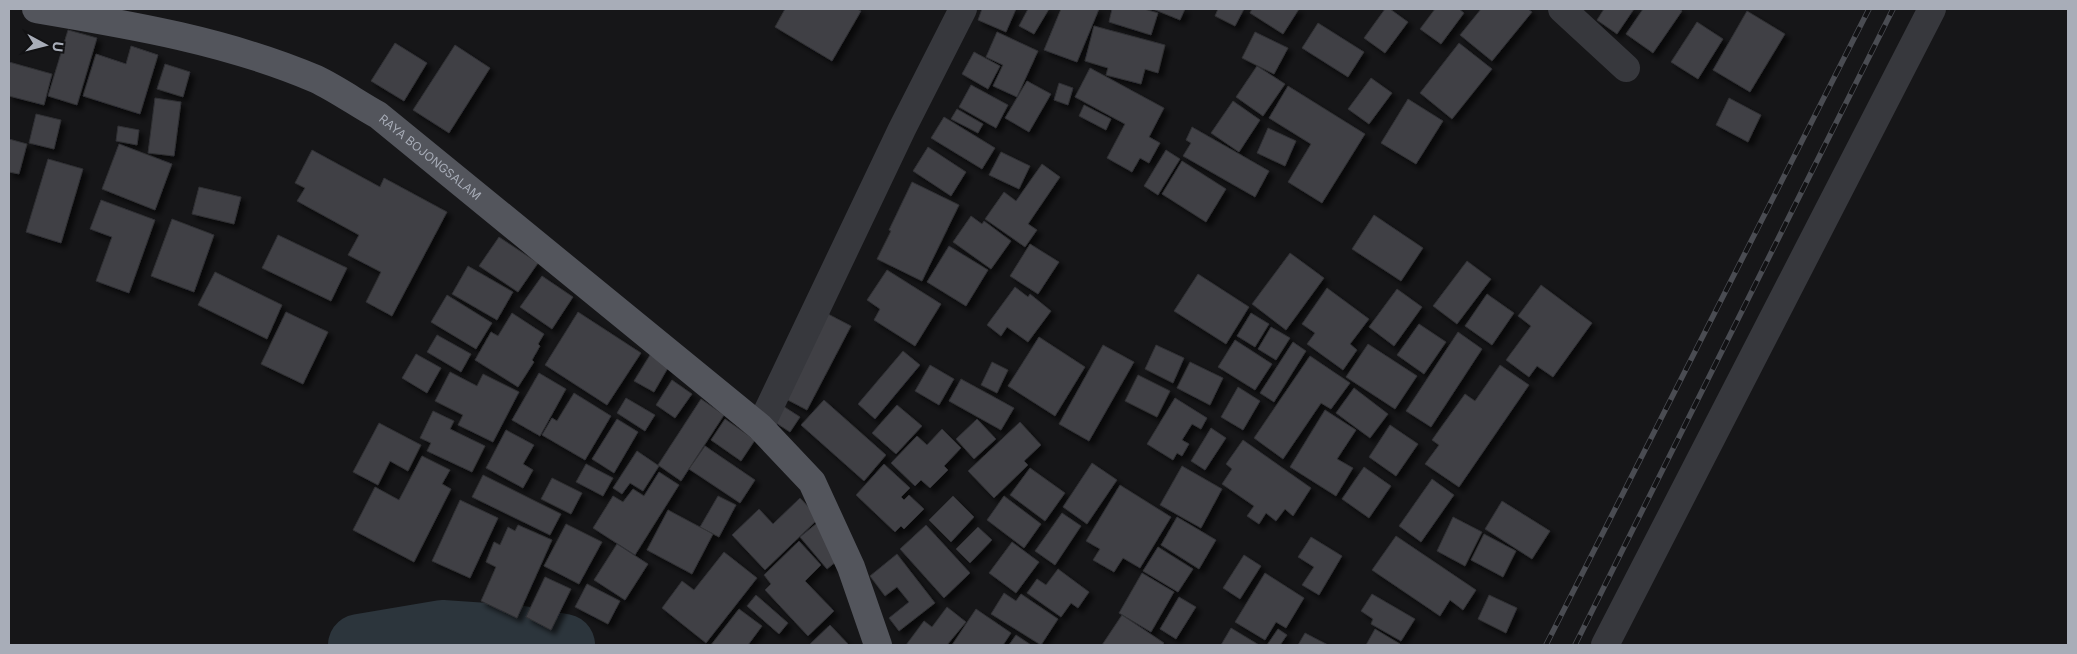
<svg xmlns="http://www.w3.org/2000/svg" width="2077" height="654" viewBox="0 0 2077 654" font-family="Inter,sans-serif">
<defs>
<filter id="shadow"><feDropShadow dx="4.5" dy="4.5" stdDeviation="2.5" flood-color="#0009"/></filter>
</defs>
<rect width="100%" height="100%" fill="#161618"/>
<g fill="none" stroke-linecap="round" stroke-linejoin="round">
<!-- river -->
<polyline stroke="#2c353c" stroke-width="62" points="359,645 442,631 516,636 564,645"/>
</g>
<!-- building -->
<g fill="#404145" stroke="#303034" filter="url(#shadow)">
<polygon points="785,9 857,9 861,11 832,61 775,27"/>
<polygon points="982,9 1016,9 1006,32 978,20"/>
<polygon points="1028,9 1049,9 1034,34 1019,26"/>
<polygon points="1061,9 1099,9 1077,62 1044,50"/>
<polygon points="1112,9 1144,9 1158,13 1151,35 1109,22"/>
<polygon points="1153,9 1185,9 1180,20"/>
<polygon points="1218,9 1244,9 1235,26 1215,16"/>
<polygon points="1252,9 1299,9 1283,34 1250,13"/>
<polygon points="1385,9 1390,9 1408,22 1385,53 1364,38"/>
<polygon points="1435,9 1459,9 1464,13 1441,44 1420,29"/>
<polygon points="1481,9 1528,9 1532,12 1492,61 1460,35"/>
<polygon points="1604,9 1634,9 1617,34 1597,20"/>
<polygon points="1643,9 1679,9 1682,11 1653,53 1626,34"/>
<polygon points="1747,11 1785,34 1750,92 1713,70"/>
<polygon points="1697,22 1723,39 1698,79 1671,62"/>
<polygon points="1318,23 1364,52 1348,77 1302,48"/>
<polygon points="1094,26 1165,45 1158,73 1145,69 1141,84 1106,75 1108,68 1085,61"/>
<polygon points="68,30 97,38 77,105 48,96"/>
<polygon points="997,32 1038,51 1017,97 993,86 1003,65 986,57"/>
<polygon points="1255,32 1288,48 1274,74 1242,58"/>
<polygon points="395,43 427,63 404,101 371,81"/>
<polygon points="1459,43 1492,69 1452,119 1420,93"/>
<polygon points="455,45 490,68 449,133 413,110"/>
<polygon points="131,46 158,55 140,114 83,96 96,54 126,64"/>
<polygon points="974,52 1000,66 988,89 962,74"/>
<polygon points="9,62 52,74 44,105 9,96"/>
<polygon points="165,64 190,72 183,97 157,89"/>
<polygon points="1257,66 1285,84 1263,116 1236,97"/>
<polygon points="1090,68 1164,108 1149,137 1160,143 1149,163 1140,158 1132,172 1107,158 1125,124 1075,97"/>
<polygon points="1371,78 1392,93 1369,124 1348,109"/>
<polygon points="1027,81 1051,94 1029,132 1005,118"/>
<polygon points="1059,83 1073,88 1068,105 1054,100"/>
<polygon points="971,85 1008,105 996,128 959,107"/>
<polygon points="1288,86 1365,134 1322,203 1288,182 1311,144 1269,118"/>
<polygon points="155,98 181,102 174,156 148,153"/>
<polygon points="1729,98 1761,115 1748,142 1716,125"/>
<polygon points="1408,99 1443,121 1416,164 1381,143"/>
<polygon points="1233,101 1260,120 1239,152 1211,133"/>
<polygon points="1084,105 1111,119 1106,130 1079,116"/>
<polygon points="957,109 983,124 978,133 951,119"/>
<polygon points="36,114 61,120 54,149 29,143"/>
<polygon points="944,117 995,148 982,169 931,138"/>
<polygon points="118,126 139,130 137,145 116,141"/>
<polygon points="1192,127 1269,171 1255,197 1183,156 1191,143 1186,140"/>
<polygon points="1268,128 1296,141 1285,166 1257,153"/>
<polygon points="9,139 27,144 19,174 9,172"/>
<polygon points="119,144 172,164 155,210 102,189"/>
<polygon points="928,147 966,172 951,196 913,171"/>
<polygon points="312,150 380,187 384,178 447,212 392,316 366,302 381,272 348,255 359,235 297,201 305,188 295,183"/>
<polygon points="1166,150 1180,159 1158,195 1144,186"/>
<polygon points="1001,152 1030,166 1019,189 989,175"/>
<polygon points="48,159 83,169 61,243 26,232"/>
<polygon points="1182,161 1226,189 1206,222 1162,194"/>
<polygon points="1042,164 1060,177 1028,224 1037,230 1025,247 985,219 1004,192 1016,201"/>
<polygon points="912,182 959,205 922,281 877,259 891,231 889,230"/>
<polygon points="199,187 241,197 234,224 192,214"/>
<polygon points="101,200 155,220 129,293 96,281 112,237 90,229"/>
<polygon points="1374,215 1423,248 1401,281 1352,249"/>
<polygon points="971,216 982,224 984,221 1011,241 991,269 953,242"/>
<polygon points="172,219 214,235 194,292 151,276"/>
<polygon points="278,235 347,268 331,301 262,268"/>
<polygon points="499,237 538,263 518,292 479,266"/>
<polygon points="1030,244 1059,262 1038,294 1010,276"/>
<polygon points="949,246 988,270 966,306 927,282"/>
<polygon points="1290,253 1324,278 1286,330 1252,304"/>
<polygon points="1467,261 1491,279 1457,324 1433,306"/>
<polygon points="468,266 513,292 497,320 452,294"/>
<polygon points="887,270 941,304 915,346 874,320 880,309 867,300"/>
<polygon points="215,272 282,305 267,339 198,305"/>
<polygon points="1198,274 1249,307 1226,344 1174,311"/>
<polygon points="542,276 573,297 552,329 520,307"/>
<polygon points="1541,285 1592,323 1553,377 1537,366 1529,377 1506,360 1531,326 1518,316"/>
<polygon points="1015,287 1028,297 1030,294 1051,311 1028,342 1007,327 1001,336 987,325"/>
<polygon points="1327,288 1369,319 1350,344 1357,350 1343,370 1307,344 1315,333 1302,324"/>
<polygon points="1397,289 1422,307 1394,346 1369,327"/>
<polygon points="1487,294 1514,313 1492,345 1465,326"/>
<polygon points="447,295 492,323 476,349 431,322"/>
<polygon points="286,312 328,332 303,384 261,364"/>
<polygon points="578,312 641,353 607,405 545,365"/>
<polygon points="512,313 544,334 538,344 540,346 532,360 534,362 518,387 475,360 491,332 498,336"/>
<polygon points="1251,313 1269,324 1255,347 1237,336"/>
<polygon points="828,314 851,326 807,410 784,398"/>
<polygon points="1419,324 1446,342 1424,374 1397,355"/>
<polygon points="1271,327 1290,338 1276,360 1258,349"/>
<polygon points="1458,332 1482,349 1431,427 1406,411"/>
<polygon points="437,335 471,354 461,372 427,352"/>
<polygon points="1039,337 1085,367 1055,416 1008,386"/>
<polygon points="1235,340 1272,364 1255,390 1218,367"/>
<polygon points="1293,342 1306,351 1274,402 1260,393"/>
<polygon points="1368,344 1417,376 1395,409 1346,377"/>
<polygon points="1103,345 1134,362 1089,441 1059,424"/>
<polygon points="1156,345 1184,358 1173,383 1145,369"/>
<polygon points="903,351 920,365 875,419 858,404"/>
<polygon points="416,354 441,368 427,393 402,378"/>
<polygon points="650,355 669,366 654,392 634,381"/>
<polygon points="1310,356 1350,383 1331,409 1321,403 1283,459 1254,438"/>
<polygon points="992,362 1008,370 997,393 981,385"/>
<polygon points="1190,362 1223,378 1210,405 1177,388"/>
<polygon points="930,365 954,379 939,405 915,391"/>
<polygon points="1500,365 1529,385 1459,487 1425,464 1439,445 1432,440 1465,394 1475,401"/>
<polygon points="450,372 477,386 483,374 519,392 493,442 458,425 463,415 435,401"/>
<polygon points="539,373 566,389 540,436 512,420"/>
<polygon points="1138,375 1170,391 1157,417 1125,401"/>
<polygon points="961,379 1014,408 1001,430 949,401"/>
<polygon points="672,380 692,394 675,418 656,405"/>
<polygon points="1238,387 1260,401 1243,430 1221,417"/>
<polygon points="1354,388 1388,414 1370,438 1336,413"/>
<polygon points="574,393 611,416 585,460 542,435 552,418 557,421"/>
<polygon points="626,398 655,415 645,431 617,413"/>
<polygon points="1175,398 1207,418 1201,429 1192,424 1182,440 1189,444 1182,456 1177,453 1173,460 1147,444"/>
<polygon points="701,399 724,415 681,481 658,465"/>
<polygon points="824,400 886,455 864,481 801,425"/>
<polygon points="897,405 922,426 896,454 872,433"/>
<polygon points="783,406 800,417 790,432 773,421"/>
<polygon points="1325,410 1356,430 1337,459 1353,468 1336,496 1290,467"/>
<polygon points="433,411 454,421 450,429 485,446 472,472 427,451 431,443 420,438"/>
<polygon points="617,419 638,432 614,473 592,459"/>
<polygon points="725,419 755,440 741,461 711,440"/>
<polygon points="977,419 996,439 974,459 956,439"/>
<polygon points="1020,422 1041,445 1024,461 1028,465 994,498 968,471"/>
<polygon points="379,423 421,445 408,471 390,461 378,485 353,472"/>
<polygon points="1390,425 1418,444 1396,476 1369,457"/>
<polygon points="1211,428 1226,438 1205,470 1191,461"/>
<polygon points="942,429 961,448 944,466 948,470 930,488 921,480 915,486 891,463 917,436 927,445"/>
<polygon points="506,430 534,445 523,464 533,470 523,488 486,468"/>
<polygon points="1243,440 1311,488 1293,516 1285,509 1276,521 1266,513 1259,524 1247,516 1254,506 1222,484 1232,469 1226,464"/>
<polygon points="705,446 755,480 740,503 689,469"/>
<polygon points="637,451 659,466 643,491 630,483 622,494 613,488"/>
<polygon points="422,456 450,470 442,484 451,489 414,562 353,530 375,487 399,500"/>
<polygon points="1092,463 1117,480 1087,524 1063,507"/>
<polygon points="586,464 613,478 603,496 576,482"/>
<polygon points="884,464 910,488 901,497 904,500 909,495 924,509 904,529 901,526 895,532 856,495"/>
<polygon points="1182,466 1222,489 1201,528 1160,505"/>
<polygon points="1364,467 1391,486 1369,518 1342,499"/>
<polygon points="1030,468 1065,493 1045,521 1010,495"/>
<polygon points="659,472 679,485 635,555 593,528 613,496 623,502 633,489 644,496"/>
<polygon points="483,475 561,514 550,535 472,497"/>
<polygon points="552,478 582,493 571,514 541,499"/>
<polygon points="1432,479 1454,495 1421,542 1399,526"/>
<polygon points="1120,485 1171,517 1140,568 1123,558 1114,572 1093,560 1100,549 1086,541"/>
<polygon points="718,496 736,505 719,537 700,527"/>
<polygon points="953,496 974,517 951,542 929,520"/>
<polygon points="1004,496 1041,524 1024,548 987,520"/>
<polygon points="800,498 819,518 765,570 732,535 759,509 773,524"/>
<polygon points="460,500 498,518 470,578 432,561"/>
<polygon points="1502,501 1550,531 1532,559 1485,529"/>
<polygon points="668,510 713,534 692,574 647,550"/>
<polygon points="1062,513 1081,526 1055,565 1035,551"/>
<polygon points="1177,517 1216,540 1199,569 1161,545"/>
<polygon points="1453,517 1482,532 1465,566 1437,551"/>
<polygon points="566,524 602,542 579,584 544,566"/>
<polygon points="816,524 843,556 827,569 800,537"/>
<polygon points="518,525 552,540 517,618 481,601 496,567 486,562 494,542 500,545 508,527 515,531"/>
<polygon points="926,525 970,573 944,598 900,549"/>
<polygon points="978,527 992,540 970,563 956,549"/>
<polygon points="1484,534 1516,551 1503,577 1471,560"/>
<polygon points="1396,536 1476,590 1463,610 1450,600 1440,616 1372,570"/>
<polygon points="1311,537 1342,556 1319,595 1302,585 1314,567 1298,557"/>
<polygon points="799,541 821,565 805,581 834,611 808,636 765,590 771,584 764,575"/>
<polygon points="1012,542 1039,562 1016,593 989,573"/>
<polygon points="617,544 648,564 625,600 594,580"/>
<polygon points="1158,547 1193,569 1178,592 1143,571"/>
<polygon points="724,552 757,578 706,643 662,608 682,581 694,590"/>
<polygon points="897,554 935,603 899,631 889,618 909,602 897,587 885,596 870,576"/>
<polygon points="1244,555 1261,566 1240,599 1223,588"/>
<polygon points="1058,569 1089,592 1078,608 1071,603 1061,617 1027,593 1037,579 1046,585"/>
<polygon points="1142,573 1174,592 1151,632 1119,613"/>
<polygon points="1265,573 1304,598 1286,628 1276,622 1265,640 1235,622"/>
<polygon points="545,577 571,589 551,630 526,617"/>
<polygon points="587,584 620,601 608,624 575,607"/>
<polygon points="1004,593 1016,601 1021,594 1058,619 1041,645 991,614"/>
<polygon points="1372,594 1415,619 1401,641 1371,624 1373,619 1361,611"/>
<polygon points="756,595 788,623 779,634 747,606"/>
<polygon points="1489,595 1517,608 1506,633 1478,619"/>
<polygon points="1179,597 1196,607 1176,639 1160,629"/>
<polygon points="947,607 966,622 947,645 906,645 924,621 932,627"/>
<polygon points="739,609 762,626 748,645 711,645"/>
<polygon points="976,609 1011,633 1003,645 952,645"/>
<polygon points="1122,615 1164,643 1162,645 1102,645"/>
<polygon points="830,625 849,645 809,645"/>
<polygon points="1231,628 1259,645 1221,645"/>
<polygon points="1278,629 1287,635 1280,645 1267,645"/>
<polygon points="1375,629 1400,644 1400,645 1366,645"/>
<polygon points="1305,633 1328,645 1298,645"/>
<polygon points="1016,635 1031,645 1009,645"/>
</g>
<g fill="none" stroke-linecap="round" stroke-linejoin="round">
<!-- minor -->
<g stroke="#37383d" stroke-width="28">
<polyline points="1562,9 1626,68"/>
<polyline points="760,427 902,129 963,9"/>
<polyline points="1605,645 1932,9"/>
</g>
<!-- major -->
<path stroke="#53555c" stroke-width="28" id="s1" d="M36 9C131 25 227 41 316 79 337 89 358 104 378 115L760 427 812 482 851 567 878 645"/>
<defs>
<g id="rail">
<polyline points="1546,645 1869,9"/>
<polyline points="1575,645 1893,9"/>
</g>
</defs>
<!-- rail casing -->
<use href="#rail" stroke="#4a4c52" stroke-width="5.5"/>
<!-- rail -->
<use href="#rail" stroke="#111113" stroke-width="4" stroke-dasharray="11" stroke-linecap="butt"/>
</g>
<g text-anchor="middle" stroke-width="4" stroke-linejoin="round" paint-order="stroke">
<!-- street labels -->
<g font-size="12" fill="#a8adb8" stroke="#111113">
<text dy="4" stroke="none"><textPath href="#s1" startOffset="428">RAYA BOJONGSALAM</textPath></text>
</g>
</g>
<!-- border -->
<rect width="2077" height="654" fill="none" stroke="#a8adb8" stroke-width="20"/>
<!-- north arrow -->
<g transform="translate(45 45) rotate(97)" stroke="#111113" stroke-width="4" paint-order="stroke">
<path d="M0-4L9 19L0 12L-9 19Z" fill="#a8adb8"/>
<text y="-8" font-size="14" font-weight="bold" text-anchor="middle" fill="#a8adb8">U</text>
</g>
</svg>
